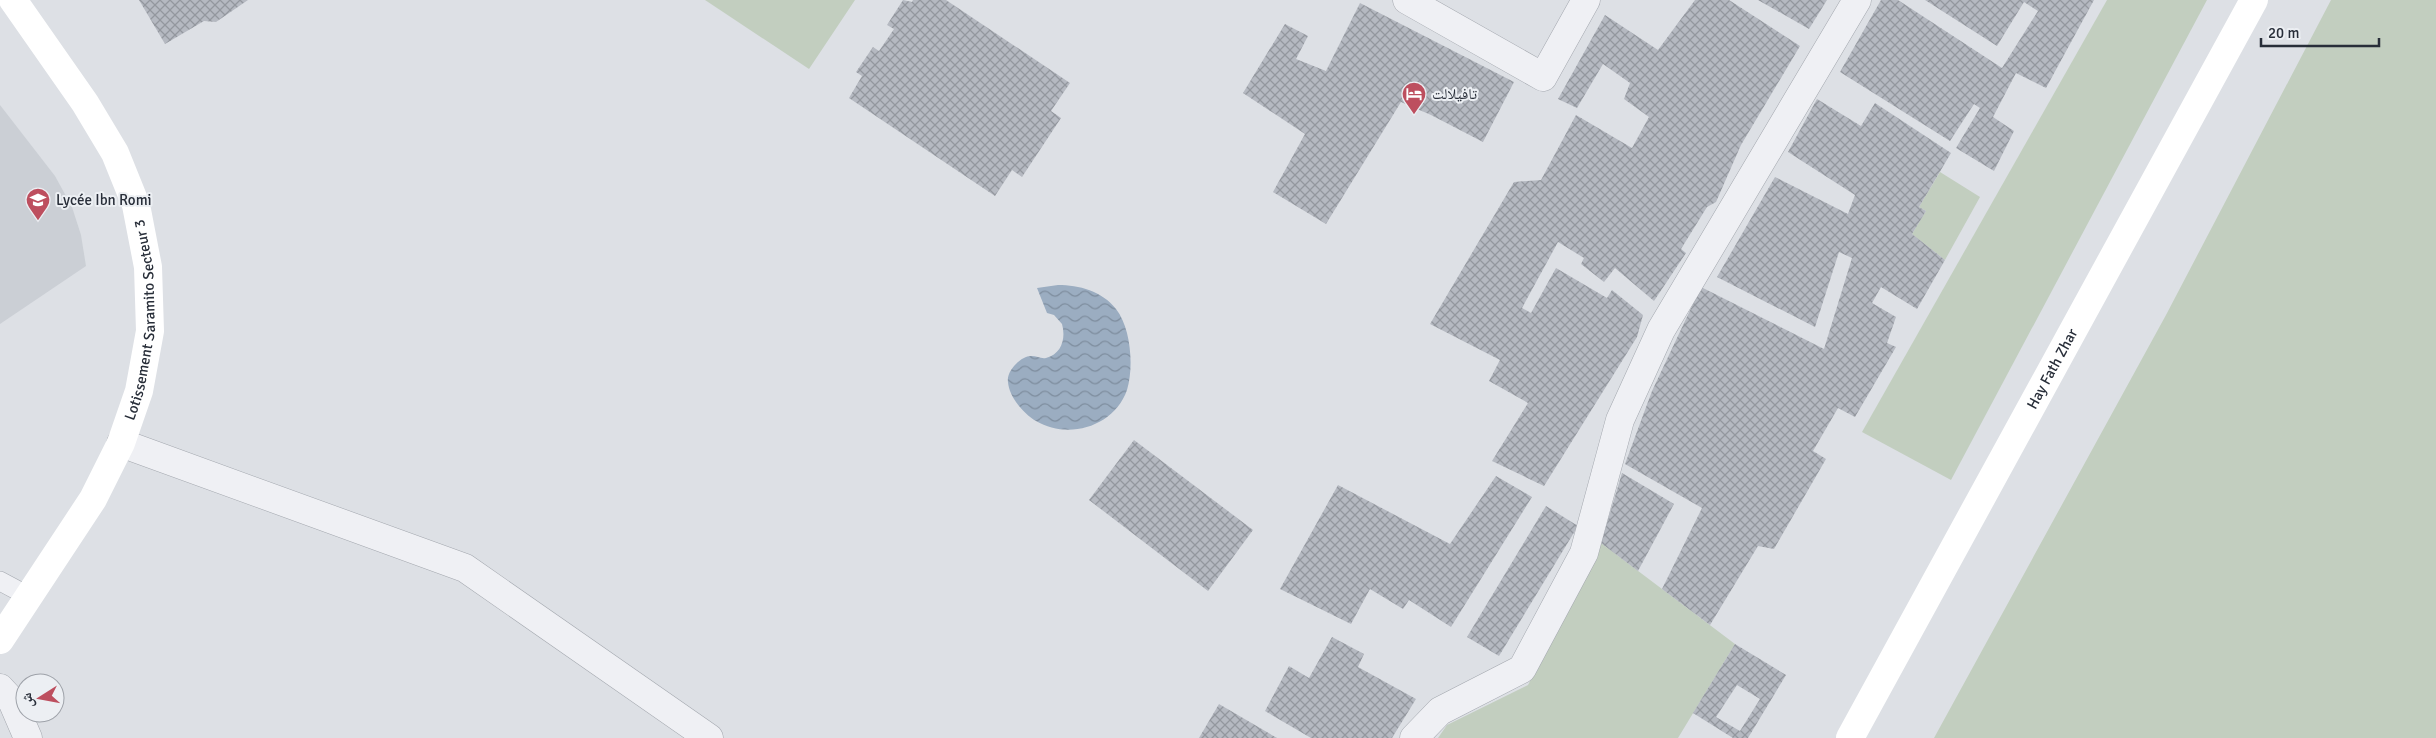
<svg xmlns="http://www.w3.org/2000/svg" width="2436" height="738" viewBox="0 0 2436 738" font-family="Signika,'Noto Naskh Arabic',sans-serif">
<defs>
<pattern id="water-waves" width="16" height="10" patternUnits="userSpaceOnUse" patternTransform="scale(1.25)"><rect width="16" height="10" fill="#9badc1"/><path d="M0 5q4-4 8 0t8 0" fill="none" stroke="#7e8d9e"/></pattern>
<pattern id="building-cross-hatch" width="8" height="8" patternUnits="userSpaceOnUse" patternTransform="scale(1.25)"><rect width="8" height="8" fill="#b5b9c1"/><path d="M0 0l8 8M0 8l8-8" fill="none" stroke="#93979e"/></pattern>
</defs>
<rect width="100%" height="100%" fill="#dde0e5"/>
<!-- built -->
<polygon fill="#cbcfd5" points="0,105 55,176 72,207 81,235 86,266 0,324"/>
<!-- green -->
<g fill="#c2cebf">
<polygon points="705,0 855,0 809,69"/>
<polygon points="2107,0 2207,0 1951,480 1862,432"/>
<polygon points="2331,0 2436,0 2436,738 1934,738 2166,315"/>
<polygon points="1940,172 1980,197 1945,260 1912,234 1926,211 1919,207"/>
<polygon points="1601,543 1735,644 1678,738 1438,738 1447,725 1528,685"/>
</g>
<!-- water -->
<path fill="url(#water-waves)" d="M1058 285C1079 285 1102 291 1116 309 1131 328 1134 367 1127 390 1114 427 1068 440 1036 421 1024 414 1009 397 1008 382 1006 371 1021 356 1031 356 1037 356 1041 359 1046 358 1062 354 1066 338 1062 324L1054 315 1047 313 1037 288Z"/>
<!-- building -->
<g fill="url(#building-cross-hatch)" fill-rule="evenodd">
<polygon points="139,0 248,0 216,22 204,21 165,44"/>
<polygon points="903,0 912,2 913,0 946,0 1070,83 1051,111 1061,118 1022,177 1012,170 995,196 849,98 862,76 856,72 873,47 879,51 894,29 887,25"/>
<polygon points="1695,0 1729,0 1800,46 1741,145 1716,202 1707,207 1681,249 1686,253 1654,301 1615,268 1604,282 1581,264 1584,258 1558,242 1522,308 1531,313 1556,268 1607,298 1612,290 1643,315 1637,337 1544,486 1492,461 1528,403 1489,381 1500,360 1430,324 1514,182 1541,180 1576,115 1632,148 1649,117 1624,99 1630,83 1603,64 1577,108 1558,99 1605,15 1658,50"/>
<polygon points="1758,0 1827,0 1809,29"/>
<polygon points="1881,0 1898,0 2002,68 2038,11 2024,2 1997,46 1925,0 2094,0 2046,88 2016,73 1993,117 2014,131 1994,171 1956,148 1980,108 1974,104 1950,141 1840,72"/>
<polygon points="1360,3 1514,82 1483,142 1431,115 1401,102 1326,224 1273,192 1305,134 1243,93 1285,24 1308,36 1296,59 1326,71"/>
<polygon points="1817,99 1861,126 1875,103 1951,153 1919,207 1926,211 1912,234 1945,260 1917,309 1881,287 1872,303 1896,317 1887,343 1896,347 1855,417 1838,408 1813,451 1826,459 1774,549 1758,546 1710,625 1662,589 1702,508 1625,464 1652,391 1701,287 1824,349 1852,258 1839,252 1815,327 1717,277 1775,177 1848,214 1855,195 1788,152"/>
<polygon points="1134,440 1253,530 1208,591 1089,500"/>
<polygon points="1622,473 1674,504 1638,571 1601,543"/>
<polygon points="1496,476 1532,497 1451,627 1409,600 1403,609 1370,589 1351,624 1280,589 1338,485 1450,544"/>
<polygon points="1546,506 1578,526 1499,656 1467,637"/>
<polygon points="1332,637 1364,654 1358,667 1416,699 1392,738 1311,738 1265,711 1289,666 1309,678"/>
<path d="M1735 644 1786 675 1748 738H1733L1693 713ZM1737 685 1760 699 1740 731 1716 717Z"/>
<polygon points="1219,704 1277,738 1199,738"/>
</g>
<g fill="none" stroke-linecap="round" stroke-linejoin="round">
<defs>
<polyline id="lane" points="0,581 28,596"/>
<g id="street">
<polyline points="1407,0 1543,77 1586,0"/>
<polyline points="121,443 465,568 709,738"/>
<polyline points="0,688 12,701 28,738"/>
<polyline points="1414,738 1440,711 1522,669 1584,553 1620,420 1661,330 1857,0"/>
</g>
</defs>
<!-- lane casing -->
<use href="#lane" stroke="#a3a7ae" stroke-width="20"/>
<!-- street casing -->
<use href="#street" stroke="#a3a7ae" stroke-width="29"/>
<!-- lane -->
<use href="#lane" stroke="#eff0f4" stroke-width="19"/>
<!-- street -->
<use href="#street" stroke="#eff0f4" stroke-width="28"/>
<!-- secondary -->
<g stroke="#fff" stroke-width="28">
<path id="s1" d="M0 640 93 499 121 443 139 391 150 331 148 267 136 205 115 153 85 103 13 0"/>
<path id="s2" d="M1850 738 2254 0"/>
</g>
</g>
<!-- icons -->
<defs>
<symbol id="hotel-pin" viewBox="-11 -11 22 30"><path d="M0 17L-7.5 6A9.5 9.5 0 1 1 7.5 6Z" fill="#bd4f5f" stroke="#eceff3"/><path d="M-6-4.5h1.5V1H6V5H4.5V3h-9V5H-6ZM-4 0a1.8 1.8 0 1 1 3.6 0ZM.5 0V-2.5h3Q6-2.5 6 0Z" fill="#fff"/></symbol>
<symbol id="university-pin" viewBox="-11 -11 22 30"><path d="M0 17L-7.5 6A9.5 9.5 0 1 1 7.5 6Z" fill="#bd4f5f" stroke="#eceff3"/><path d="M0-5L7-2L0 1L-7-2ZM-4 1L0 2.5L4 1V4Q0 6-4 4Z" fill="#fff"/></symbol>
</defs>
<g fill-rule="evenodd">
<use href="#hotel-pin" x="1400" y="80" width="28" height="38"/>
<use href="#university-pin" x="24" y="186" width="28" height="38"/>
</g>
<g text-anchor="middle" stroke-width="4" stroke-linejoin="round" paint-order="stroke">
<!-- poi labels -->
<g font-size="15" fill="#282e39" stroke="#eceff3" text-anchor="start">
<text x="1432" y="99">تافيلالت</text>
<text x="56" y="205">Lycée Ibn Romi</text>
</g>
<!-- street labels -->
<g font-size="15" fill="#282e39" stroke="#eceff3">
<text dy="5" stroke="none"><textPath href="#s1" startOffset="358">Lotissement Saramito Secteur 3</textPath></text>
<text dy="5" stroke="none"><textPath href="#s2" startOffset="421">Hay Fath Zhar</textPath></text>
</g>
</g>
<!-- north arrow -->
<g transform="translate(40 698) rotate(259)"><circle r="24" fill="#eceff3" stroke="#9ea2a9"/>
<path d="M0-4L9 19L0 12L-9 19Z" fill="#bd4f5f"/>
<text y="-8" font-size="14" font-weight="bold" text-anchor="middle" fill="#282e39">ش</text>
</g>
<!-- scale -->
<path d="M2261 38v8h118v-8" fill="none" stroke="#282e39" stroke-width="2.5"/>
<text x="2268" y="38" font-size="15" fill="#282e39" stroke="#eceff3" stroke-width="4" paint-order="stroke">20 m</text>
</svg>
